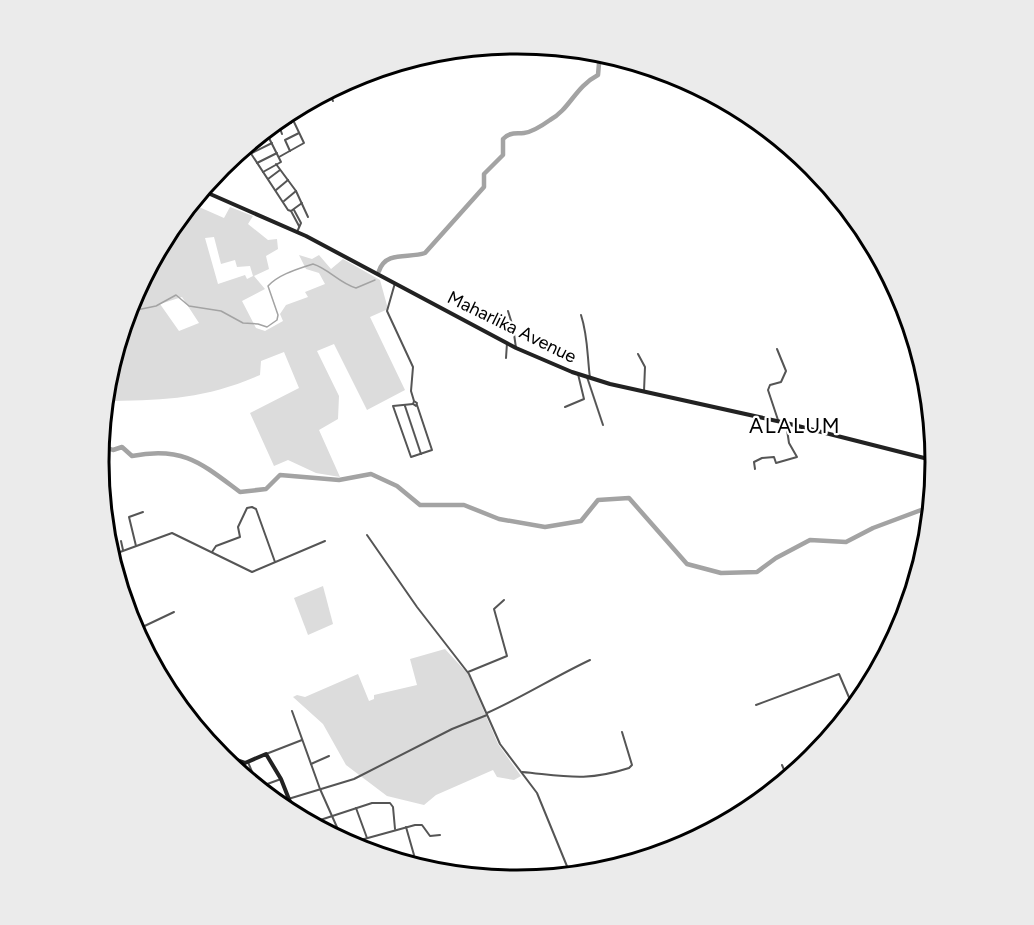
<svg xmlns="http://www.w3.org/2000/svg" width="1034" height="925" viewBox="0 0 1034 925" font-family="Figtree,sans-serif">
<rect width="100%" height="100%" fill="#fff"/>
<!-- green -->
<g fill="#dcdcdc" fill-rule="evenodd">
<path d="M190 203 224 218 230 207 253 216 248 224 268 240 277 239 278 249 266 256 269 269 254 276 265 289 242 301 256 328 265 331 283 321 280 314 286 305 308 297 305 292 325 284 319 273 306 269 299 255 312 259 319 255 331 269 343 259 380 280 388 309 370 317 405 390 367 410 334 344 317 351 339 396 338 419 319 430 340 477 316 473 288 460 274 466 250 413 299 388 284 352 261 361 260 375C207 398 169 400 113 401L104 398C111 330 148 255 190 203ZM214 237 221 264 235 260 237 267 250 266 253 276 247 279 245 275 218 284 205 238ZM182 297 199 323 179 331 160 304Z"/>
<polygon points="323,586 333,624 308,635 294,598"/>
<polygon points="445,649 468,674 498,744 521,776 514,780 497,777 493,770 436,795 424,805 387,796 346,765 323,724 293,697 297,695 305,697 358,674 369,701 374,699 374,695 417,685 410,659"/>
</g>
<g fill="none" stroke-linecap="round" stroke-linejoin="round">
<!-- stream -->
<path stroke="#a3a3a3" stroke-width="1.5" d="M127 312 156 306 176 295 189 306 221 311 243 323 258 324 267 327 277 320 278 315 268 286C279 274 298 269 313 264 329 269 339 283 356 288L375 280"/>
<!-- river -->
<g stroke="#a3a3a3" stroke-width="4.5">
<path d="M379 271C386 250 409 259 425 253L484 187V174L503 155V139C510 132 515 134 524 133 532 132 543 125 550 120 570 109 575 87 598 75L600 52"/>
<path d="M100 445 113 450 122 447 132 456C183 446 201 463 240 492L266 489 280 475 339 480 371 474 397 486 420 505H464L499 519 545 527 581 521 598 500 629 498 687 564 721 573 757 572 776 558 810 540 846 542 873 528 932 506"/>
</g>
<!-- street -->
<g stroke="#555" stroke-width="2">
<polyline points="286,113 291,123"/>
<polyline points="282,116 331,97 333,101"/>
<polyline points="277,120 282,134"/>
<polyline points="254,139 267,133"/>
<polyline points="246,146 288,210 291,211 302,203"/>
<polyline points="290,151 285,140 299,133"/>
<polyline points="250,154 272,143"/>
<polyline points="279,157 304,143 294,122"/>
<polyline points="257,163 277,153"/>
<polyline points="276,164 296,191 308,217"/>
<polyline points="263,172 281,162 265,130"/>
<polyline points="268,179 280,170"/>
<polyline points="276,190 288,180"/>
<polyline points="284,201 296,191"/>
<polyline points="294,210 301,223 297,232"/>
<polyline points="291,211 299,226"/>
<polyline points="395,283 387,311 413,367 411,391 414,401 417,403 416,406 413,404 414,401"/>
<polyline points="508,311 513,327 516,348"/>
<path d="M581 315C588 336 587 355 590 378"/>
<polyline points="913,332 907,334 907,338 929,387"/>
<polyline points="777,349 786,371 781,382 770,385 768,390 778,420"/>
<polyline points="638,354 645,367 644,391"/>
<polyline points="506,358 507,343"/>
<polyline points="587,377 603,425"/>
<polyline points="413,404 393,406 411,457 432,450 417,405"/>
<polyline points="405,406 421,454"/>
<polyline points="565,407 584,399 578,374"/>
<polyline points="755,469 754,462 762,458 774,457 776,463 797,457 789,443 786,423"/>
<polyline points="367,535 417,607 469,674 500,744 537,793 571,876"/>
<polyline points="121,541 123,550"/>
<polyline points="136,546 129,517 143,512"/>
<polyline points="212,552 216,546 240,537 238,527 247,508 252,507 256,509 275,562"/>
<polyline points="110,558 120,552 172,533 252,572 325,541"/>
<polyline points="134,631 174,612"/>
<polyline points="151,663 154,667"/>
<polyline points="468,672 507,656 494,609 504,600"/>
<polyline points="756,705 839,674 854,709"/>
<polyline points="292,711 320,789 344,843"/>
<path d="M487 713C523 697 554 677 590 660"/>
<polyline points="266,754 302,740"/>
<polyline points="248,762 260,791"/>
<polyline points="311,764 329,756"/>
<polyline points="782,765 788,779"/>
<polyline points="231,767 242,763"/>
<path d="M522 772C565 776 586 782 629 768L632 765 622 732"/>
<polyline points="259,787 281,779"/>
<polyline points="275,803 354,779 452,729 487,715"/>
<polyline points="356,808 367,838"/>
<polyline points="308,824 372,803 390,803 393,807 395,829"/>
<polyline points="406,827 414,855"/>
<polyline points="675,840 678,849"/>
<polyline points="346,844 415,825 422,825 430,836 440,835"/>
</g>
<!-- secondary -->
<g stroke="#222" stroke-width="4">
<polyline points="201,190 306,236 516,348 572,372 610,384 786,423 936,461"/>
<polyline points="216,753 245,763 266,754 281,779 296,817"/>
</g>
</g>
<g text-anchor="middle" stroke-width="4.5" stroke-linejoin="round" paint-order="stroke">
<!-- street labels -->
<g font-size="18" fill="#000" stroke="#fff">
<text transform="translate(512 327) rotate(26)" y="6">Maharlika Avenue</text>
</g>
<!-- quarter labels -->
<g font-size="21" letter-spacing="1.5" fill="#000" stroke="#fff">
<text x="795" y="433">ALALUM</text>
</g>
</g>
<!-- crop -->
<path d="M0 0H1034V925H0ZM109 462a408 408 0 1 1 816 0a408 408 0 1 1-816 0Z" fill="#ebebeb" fill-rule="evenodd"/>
<path fill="none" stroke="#000" stroke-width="3" d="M109 462a408 408 0 1 1 816 0a408 408 0 1 1-816 0Z"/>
</svg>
